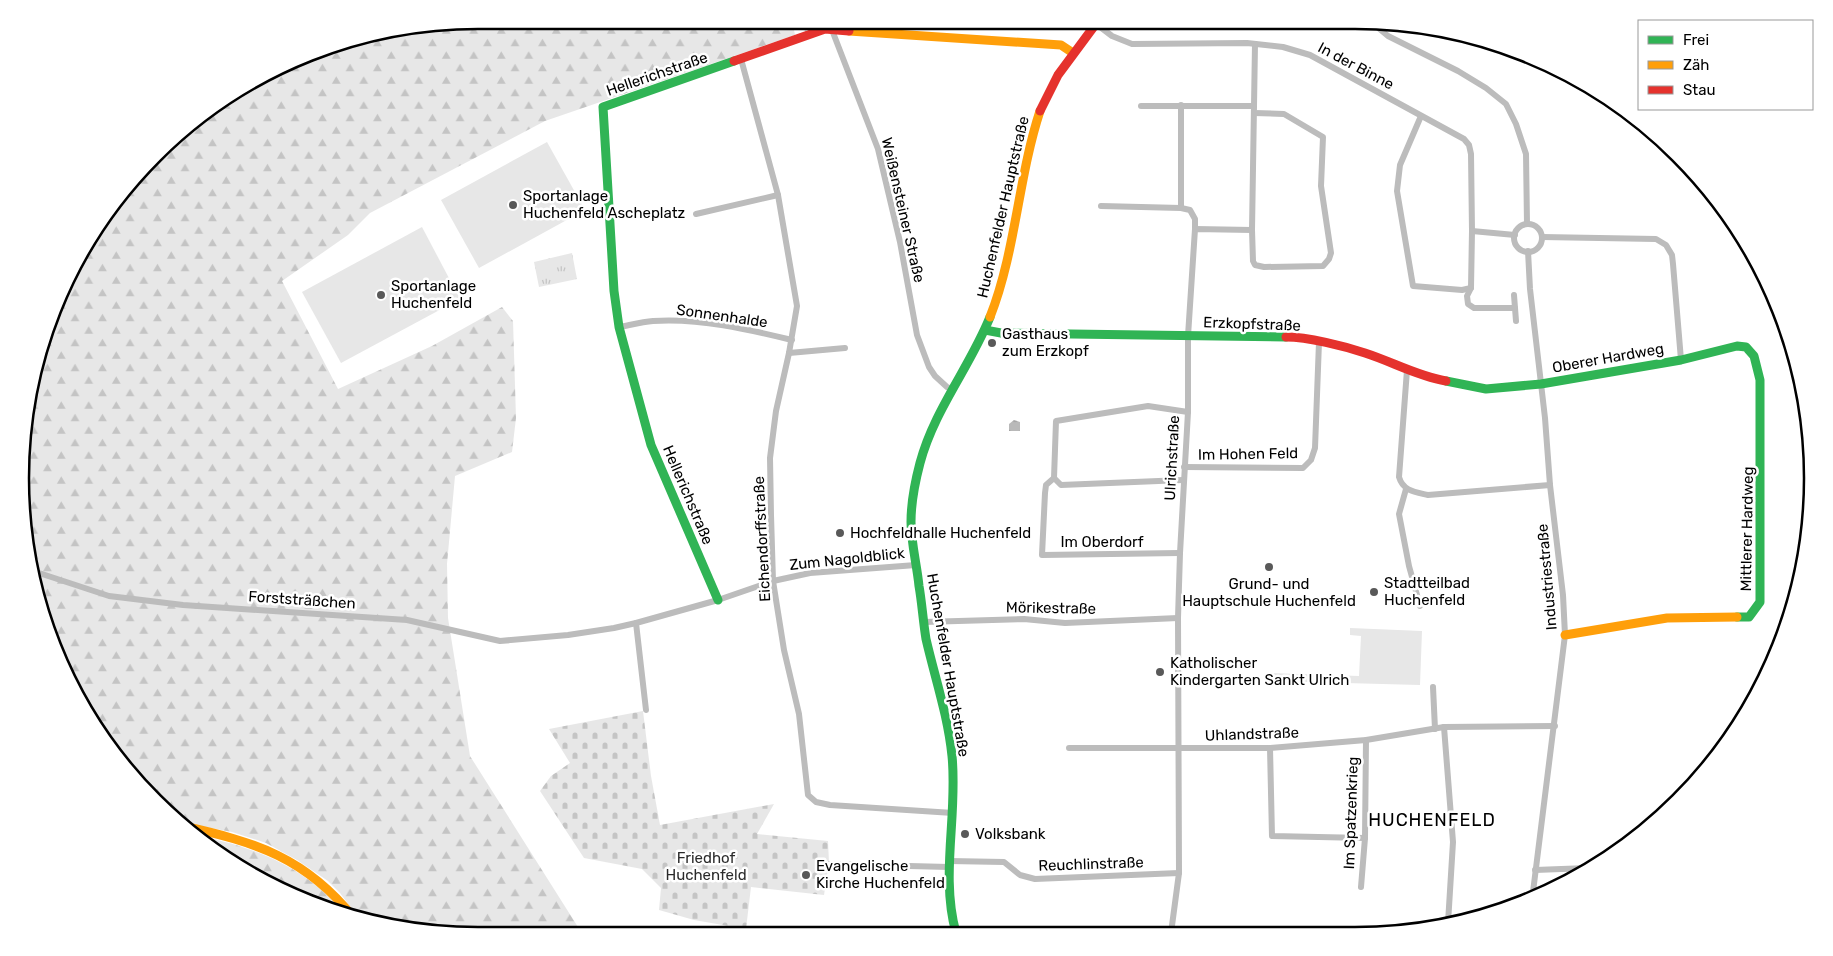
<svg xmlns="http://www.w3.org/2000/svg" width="1833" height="956" viewBox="0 0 1833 956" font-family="Rubik,sans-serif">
<defs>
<pattern id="forest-firs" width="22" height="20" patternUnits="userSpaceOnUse" patternTransform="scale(1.25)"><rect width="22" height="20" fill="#e7e7e7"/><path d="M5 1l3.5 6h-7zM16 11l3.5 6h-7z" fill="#c4c4c4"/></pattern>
<pattern id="cemetery-stones" width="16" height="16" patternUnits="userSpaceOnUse" patternTransform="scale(1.25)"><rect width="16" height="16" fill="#e7e7e7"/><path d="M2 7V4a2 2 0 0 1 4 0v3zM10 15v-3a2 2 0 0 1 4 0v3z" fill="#c4c4c4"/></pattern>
<pattern id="park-tufts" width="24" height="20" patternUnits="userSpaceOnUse" patternTransform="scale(1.25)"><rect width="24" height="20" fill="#e7e7e7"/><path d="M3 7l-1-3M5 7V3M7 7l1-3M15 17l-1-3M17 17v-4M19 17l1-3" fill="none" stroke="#c4c4c4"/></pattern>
<pattern id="water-waves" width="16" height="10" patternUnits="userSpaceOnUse" patternTransform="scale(1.25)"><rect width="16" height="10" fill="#b9b9b9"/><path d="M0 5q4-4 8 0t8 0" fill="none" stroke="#9d9d9d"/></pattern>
</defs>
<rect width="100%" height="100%" fill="#fff"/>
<!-- forest -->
<g fill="url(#forest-firs)">
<polygon points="478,20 812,20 820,26 805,31 803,27 794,30 795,35 545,121 370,213 348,235 282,281 338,389 432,346 502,307 513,321 516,418 512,452 455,476 447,564 448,618 470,756 583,935 448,935 360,920 340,893 328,881 297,860 266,843 232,832 179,822 134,780 55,654 21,508 36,360 97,224 199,115 331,44"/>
<path d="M192 835C248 844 309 867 343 914L294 896 281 883 264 882 199 841Z"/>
</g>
<!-- cemetery -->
<polygon fill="url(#cemetery-stones)" points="643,711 651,776 660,825 774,804 757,834 828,841 829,863 824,895 751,887 746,929 694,920 659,910 661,888 642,869 584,858 540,791 551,776 570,763 549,729"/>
<!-- park -->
<polygon fill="url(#park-tufts)" points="572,253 577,279 539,287 534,262"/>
<!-- pitch -->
<g fill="#e7e7e7">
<polygon points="547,142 585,210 479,268 441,200"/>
<polygon points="422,227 460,299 341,363 302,292"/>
<polygon points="1350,628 1422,631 1420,685 1267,681 1267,673 1359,676 1361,636 1350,635"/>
</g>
<!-- water -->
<g fill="url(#water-waves)">
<polygon points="1014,420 1020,422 1020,431 1009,431 1009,424"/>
<polygon points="264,882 281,883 294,896 275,889"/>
</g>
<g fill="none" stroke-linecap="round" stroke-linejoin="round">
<!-- street -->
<g stroke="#bcbcbc" stroke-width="6">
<polyline points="1370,21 1388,36 1458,71 1486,88 1506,104 1516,124 1526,154 1527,224"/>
<polyline points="1095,23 1112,36 1132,44 1247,43 1283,47 1310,55 1464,139 1469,145 1471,154 1472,231 1515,235"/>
<polyline points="832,30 878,149 900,242 917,335 929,367 935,376 947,387 953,390"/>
<polyline points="741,59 778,195 797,306 789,353 776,411 770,458 771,515 773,581 784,650 799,714 808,795 816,802 830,805 953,813"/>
<polyline points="1141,106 1254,106"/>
<polyline points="1421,116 1400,165 1397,191 1413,286 1462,290 1471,288"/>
<polyline points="1101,206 1181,208 1181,105"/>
<polyline points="1181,208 1190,210 1195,219 1195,229"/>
<polyline points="696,214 778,195"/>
<circle cx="1528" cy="238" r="14"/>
<polyline points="1252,230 1253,261 1255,265 1264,267 1323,266 1329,259 1331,253 1321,186 1323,137 1284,114 1254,113"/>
<polyline points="1472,231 1471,288 1467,296 1468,304 1474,308 1515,308 1516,321"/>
<polyline points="1542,237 1656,239 1666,245 1672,255 1673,264 1681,360"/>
<polyline points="1528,251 1530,289 1545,418 1550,485 1563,595 1565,635 1532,900"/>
<polyline points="1514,295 1515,308"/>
<path d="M619 327C630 325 642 322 653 321 700 318 747 329 792 340"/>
<polyline points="789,353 845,348"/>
<path d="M1407 370 1399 477C1403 491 1415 492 1428 495L1550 485"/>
<polyline points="1184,467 1303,468 1311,460 1315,448 1319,342"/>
<polyline points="1054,478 1061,485 1183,480"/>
<polyline points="1406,489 1399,514 1409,566 1420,606"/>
<polyline points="1180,553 1042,555 1045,493 1046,485 1054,478 1056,421 1148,406 1188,412"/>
<polyline points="36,572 109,596 183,605 407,620 500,641 568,635 614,628 636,623"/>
<polyline points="924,622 1024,619 1065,623 1178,618"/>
<polyline points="1433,687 1435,729"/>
<polyline points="646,710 636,623 718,600 773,581 810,573 916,565"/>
<polyline points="1444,727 1453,842 1448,923"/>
<polyline points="1069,748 1270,748 1366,740 1444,727 1555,726"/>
<polyline points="1270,748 1272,836 1365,838"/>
<polyline points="949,861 1004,862 1020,875 1035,879 1179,873"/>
<polyline points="829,864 949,867"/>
<polyline points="1535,870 1588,868"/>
<polyline points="1361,887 1365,838 1366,740"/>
<polyline points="1171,933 1179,873 1178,618 1180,553 1188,412 1188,336 1195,229 1252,230 1255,44"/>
</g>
<!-- fast -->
<g stroke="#30b455" stroke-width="9">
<polyline points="985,330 1001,333 1286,337"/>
<polyline points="1446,381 1486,389 1541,384 1681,360 1737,346 1746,347 1754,356 1760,380 1760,602 1749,617 1737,617"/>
<polyline points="718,600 651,445 619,327 614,291 603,107 734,61"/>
<path d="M956 933C940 875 958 815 952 756 948 716 935 678 926 639 923 621 922 603 919 586 917 565 911 543 911 522 911 503 915 482 920 463 934 410 970 367 990 317"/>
</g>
<!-- slow -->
<g stroke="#ff9f0a" stroke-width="9">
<polyline points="849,31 1061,45 1073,53"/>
<path d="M990 317C1016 251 1018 178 1040 111"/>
<polyline points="1565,635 1667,618 1737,617"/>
<path d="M183 826C256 842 306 858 354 918"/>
</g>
<!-- jam -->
<g stroke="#e5322d" stroke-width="9">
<polyline points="734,61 825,29 849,31"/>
<polyline points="1040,111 1058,75 1098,21"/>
<path d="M1286 337C1308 337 1344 346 1365 353 1393 362 1417 376 1446 381"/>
</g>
</g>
<!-- markers -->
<g fill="#595959" stroke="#fff" stroke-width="2">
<circle cx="513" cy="205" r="5"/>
<circle cx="381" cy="295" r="5"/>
<circle cx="992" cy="343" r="5"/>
<circle cx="840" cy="533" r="5"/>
<circle cx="1269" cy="567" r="5"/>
<circle cx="1374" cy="592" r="5"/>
<circle cx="1160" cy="672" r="5"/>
<circle cx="965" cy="834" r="5"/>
<circle cx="806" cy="875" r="5"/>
</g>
<g text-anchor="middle" stroke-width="5" stroke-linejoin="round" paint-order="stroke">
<!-- street labels -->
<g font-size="15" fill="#000" stroke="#fff">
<text transform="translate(1356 66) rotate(28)" y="5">In der Binne</text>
<text transform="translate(657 74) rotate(-19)" y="5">Hellerichstraße</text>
<text transform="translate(1003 207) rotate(-77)" y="5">Huchenfelder Hauptstraße</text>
<text transform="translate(903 210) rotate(77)" y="5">Weißensteiner Straße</text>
<text transform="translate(722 316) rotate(8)" y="5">Sonnenhalde</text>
<text transform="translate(1252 324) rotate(2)" y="5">Erzkopfstraße</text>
<text transform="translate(1608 358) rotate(-10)" y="5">Oberer Hardweg</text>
<text transform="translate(1248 454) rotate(-1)" y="5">Im Hohen Feld</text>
<text transform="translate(1172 458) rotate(-87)" y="5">Ulrichstraße</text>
<text transform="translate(688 495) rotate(67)" y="5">Hellerichstraße</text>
<text transform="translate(1747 529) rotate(-89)" y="5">Mittlerer Hardweg</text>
<text transform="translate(762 539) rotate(-93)" y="5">Eichendorffstraße</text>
<text x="1102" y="547">Im Oberdorf</text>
<text transform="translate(847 559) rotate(-6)" y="5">Zum Nagoldblick</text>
<text transform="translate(1547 577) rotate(-95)" y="5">Industriestraße</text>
<text transform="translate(302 600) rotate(4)" y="5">Forststräßchen</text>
<text transform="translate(1051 608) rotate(1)" y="5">Mörikestraße</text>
<text transform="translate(948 665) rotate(80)" y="5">Huchenfelder Hauptstraße</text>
<text transform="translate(1252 734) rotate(-2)" y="5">Uhlandstraße</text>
<text transform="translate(1351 813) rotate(-88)" y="5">Im Spatzenkrieg</text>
<text transform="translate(1091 864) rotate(-2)" y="5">Reuchlinstraße</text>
</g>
<!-- poi labels -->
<g font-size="15" fill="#000" stroke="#fff" text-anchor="start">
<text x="523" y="201">Sportanlage<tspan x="523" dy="17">Huchenfeld Ascheplatz</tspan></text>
<text x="391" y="291">Sportanlage<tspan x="391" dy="17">Huchenfeld</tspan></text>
<text x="1002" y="339">Gasthaus<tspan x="1002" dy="17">zum Erzkopf</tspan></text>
<text x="850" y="538">Hochfeldhalle Huchenfeld</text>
<text x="1384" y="588">Stadtteilbad<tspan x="1384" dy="17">Huchenfeld</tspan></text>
<text x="1269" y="589" text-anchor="middle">Grund- und<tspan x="1269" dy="17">Hauptschule Huchenfeld</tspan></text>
<text x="1170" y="668">Katholischer<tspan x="1170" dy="17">Kindergarten Sankt Ulrich</tspan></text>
<text x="975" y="839">Volksbank</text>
<text x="816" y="871">Evangelische<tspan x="816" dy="17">Kirche Huchenfeld</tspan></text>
</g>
<!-- park labels -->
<g font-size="15" fill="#2b2b2b" stroke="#fff">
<text x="706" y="863">Friedhof<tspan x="706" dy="17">Huchenfeld</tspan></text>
</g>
<!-- quarter labels -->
<g font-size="18" letter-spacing="1" fill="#000" stroke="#fff">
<text x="1432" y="826">HUCHENFELD</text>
</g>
</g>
<!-- crop -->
<path d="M0 0H1833V956H0ZM478 29H1355A449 449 0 0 1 1804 478V478A449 449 0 0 1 1355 927H478A449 449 0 0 1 29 478V478A449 449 0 0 1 478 29Z" fill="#fff" fill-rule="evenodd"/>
<path fill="none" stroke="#000" stroke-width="2.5" d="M478 29H1355A449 449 0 0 1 1804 478V478A449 449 0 0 1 1355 927H478A449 449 0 0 1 29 478V478A449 449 0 0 1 478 29Z"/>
<!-- legend -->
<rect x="1638" y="20" width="175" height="90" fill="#ffffff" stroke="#999999"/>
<rect x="1648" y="36" width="25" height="8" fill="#30b455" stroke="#999999"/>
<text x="1683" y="45" font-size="15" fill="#000000">Frei</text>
<rect x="1648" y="61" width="25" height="8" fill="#ff9f0a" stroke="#999999"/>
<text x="1683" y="70" font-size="15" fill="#000000">Zäh</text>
<rect x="1648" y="86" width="25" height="8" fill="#e5322d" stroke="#999999"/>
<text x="1683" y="95" font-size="15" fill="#000000">Stau</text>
</svg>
